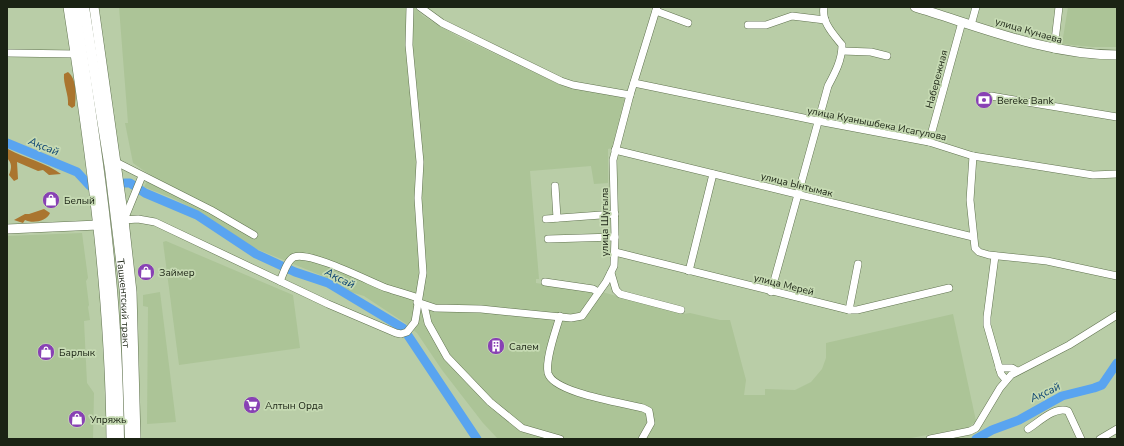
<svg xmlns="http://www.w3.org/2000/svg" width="1124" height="446" viewBox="0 0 1124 446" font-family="'Nunito Sans',sans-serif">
<rect width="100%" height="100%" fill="#b9cda7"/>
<!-- built -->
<g fill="#acc497">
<polygon points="119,7 414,7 423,16 459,37 563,86 625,97 612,148 608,149 608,183 594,184 591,166 530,171 539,279 536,279 536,283 592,292 599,298 602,292 682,314 690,313 720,320 730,320 746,380 744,395 765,395 765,389 795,390 811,382 822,369 826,358 826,343 953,314 976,421 969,427 906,439 498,439 483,423 442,370 417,333 405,323 364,296 344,290 330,279 254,248 202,213 172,198 144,187 150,175 133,163 125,123 128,123"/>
<polygon points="1068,7 1117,7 1117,47 1093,47 1062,44"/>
<polygon points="82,233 88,278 86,281 89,305 88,307 90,320 84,321 87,383 94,393 93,439 7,439 7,236"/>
<polygon points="166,241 293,295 300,348 179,365 163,242"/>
<polygon points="160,292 176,422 147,424 148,307 143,306 143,295"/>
</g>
<!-- forest -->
<g fill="#aa752f">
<path d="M68 72C77 79 76 96 75 106L72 108 68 105C69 95 63 84 64 74Z"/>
<path d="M8 149C24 158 47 163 61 174L49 175 43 170 38 171 17 162 18 179 14 181 9 175C12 168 12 163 7 158Z"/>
<path d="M44 209 50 213C47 221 33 224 25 220L23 223 14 220 25 214H29Z"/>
</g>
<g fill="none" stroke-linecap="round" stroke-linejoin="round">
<!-- river -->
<g stroke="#59a4f0" stroke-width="9">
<polyline points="7,143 77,172 90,186"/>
<polyline points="125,183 130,183 145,193 197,215 256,254 295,272 328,283 403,328 477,439"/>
<polyline points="976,439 992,430 1019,420 1062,396 1094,388 1102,385 1117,363"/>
</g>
<defs>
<g id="minor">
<polyline points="420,7 442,23 561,81 573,85 630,95"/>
<polyline points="656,11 688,23"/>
<polyline points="748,25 766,25 792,16 825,20"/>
<polyline points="971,25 976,7"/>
<polyline points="1054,49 1059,7"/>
<polyline points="842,51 871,52 887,56"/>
<polyline points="7,53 76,54"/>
<polyline points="634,83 818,121 929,142 973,156 1093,175 1117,174"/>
<polyline points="991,96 1117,117"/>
<polyline points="929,142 962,22"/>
<polyline points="615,150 973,237"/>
<polyline points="973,156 970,200 975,248 979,252 989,255 1047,261 1117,276"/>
<polyline points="116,162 211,210 254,235"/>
<polyline points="142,176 124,220 138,219 155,222 328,304 396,333 401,334 407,332 415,322 423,273 418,198 420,162 409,45 410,7"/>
<polyline points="555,186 557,218"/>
<polyline points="546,219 615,214"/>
<polyline points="548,239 615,237"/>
<polyline points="615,252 849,310 857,310 949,288"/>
<polyline points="995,256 987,317 987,325 1001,374 1006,380"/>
<polyline points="689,271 713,174"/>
<polyline points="611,273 616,290 620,294 681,310"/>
<path d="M280 281C283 275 287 260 294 257 310 251 368 281 386 288 396 291 407 294 418 298"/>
<polyline points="545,282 593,289 598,292"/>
<path d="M771 292 828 86C835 73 842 60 842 45 834 35 821 22 824 7"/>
<polyline points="417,302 435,308 481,309 571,318 582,316 606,282 614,266 615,237 613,160 630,95 657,7"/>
<polyline points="424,305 428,323 447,357 490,402 522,428 560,439"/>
<polyline points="849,310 858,264"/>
<path d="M560 316C556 330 545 359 548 373 553 393 624 403 643 408L649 411 651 423 642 439"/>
<polyline points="999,368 1012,368 1017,371"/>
<path d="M1028 429C1039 422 1055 406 1068 411L1081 439"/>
<polyline points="930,439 970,431 976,428 1000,388 1011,375 1069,345 1117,315"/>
<polyline points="1100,439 1117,429"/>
</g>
<g id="major">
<path d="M68 7C90 150 110 294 111 439"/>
<polyline points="94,7 124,220 132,292 136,439"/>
<path d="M915 7C981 27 1048 55 1117 55"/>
<polyline points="7,229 98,225"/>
</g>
<g id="highway">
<path d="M75 7C88 94 102 181 110 269 116 326 118 382 119 439"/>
<path id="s1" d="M84 7 110 169 125 293 130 439"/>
</g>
</defs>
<!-- minor casing -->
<use href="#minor" stroke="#617350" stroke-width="8"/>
<!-- major casing -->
<use href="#major" stroke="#617350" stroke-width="10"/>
<!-- highway casing -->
<use href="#highway" stroke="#617350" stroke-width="11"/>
<!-- minor -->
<use href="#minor" stroke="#fff" stroke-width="7"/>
<!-- major -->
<use href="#major" stroke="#fff" stroke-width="9"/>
<!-- highway -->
<use href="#highway" stroke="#fff" stroke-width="10"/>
</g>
<!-- icons -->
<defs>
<symbol id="bank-disc" viewBox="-11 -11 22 22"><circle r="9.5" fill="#8841b4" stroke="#c6dab3"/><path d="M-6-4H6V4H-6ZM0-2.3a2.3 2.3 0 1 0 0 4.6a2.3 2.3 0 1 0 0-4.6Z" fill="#fff"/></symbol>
<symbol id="shop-disc" viewBox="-11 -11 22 22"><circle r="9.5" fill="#8841b4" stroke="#c6dab3"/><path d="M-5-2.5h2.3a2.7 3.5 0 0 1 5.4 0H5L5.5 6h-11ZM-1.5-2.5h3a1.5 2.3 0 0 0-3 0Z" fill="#fff"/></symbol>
<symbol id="building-disc" viewBox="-11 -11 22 22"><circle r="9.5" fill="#8841b4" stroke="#c6dab3"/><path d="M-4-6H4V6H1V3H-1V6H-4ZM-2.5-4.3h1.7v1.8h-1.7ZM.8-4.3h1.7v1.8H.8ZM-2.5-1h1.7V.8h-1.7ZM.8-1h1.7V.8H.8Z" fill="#fff"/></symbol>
<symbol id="supermarket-disc" viewBox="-11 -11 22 22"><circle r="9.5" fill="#8841b4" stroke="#c6dab3"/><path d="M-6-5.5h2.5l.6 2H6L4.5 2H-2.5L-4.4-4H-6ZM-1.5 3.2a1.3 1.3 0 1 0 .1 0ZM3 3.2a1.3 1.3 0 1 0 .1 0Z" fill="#fff"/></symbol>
</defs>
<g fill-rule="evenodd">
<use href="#bank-disc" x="974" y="90" width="20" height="20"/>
<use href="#shop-disc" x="41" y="190" width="20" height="20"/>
<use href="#shop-disc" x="136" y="262" width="20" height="20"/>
<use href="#building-disc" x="486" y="336" width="20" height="20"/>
<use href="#shop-disc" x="36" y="342" width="20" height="20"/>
<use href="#supermarket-disc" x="242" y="395" width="20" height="20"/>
<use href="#shop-disc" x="67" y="409" width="20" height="20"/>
</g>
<g text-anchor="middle" stroke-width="3.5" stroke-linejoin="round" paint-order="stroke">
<!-- street labels -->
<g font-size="10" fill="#1b2314" stroke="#c6dab3">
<text transform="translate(1029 30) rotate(16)" y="4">улица Кунаева</text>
<text transform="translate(936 79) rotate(-75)" y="4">Набережная</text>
<text transform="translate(877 123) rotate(11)" y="4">улица Куанышбека Исагулова</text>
<text transform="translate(797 184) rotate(14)" y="4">улица Ынтымак</text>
<text transform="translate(604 222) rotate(-90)" y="4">улица Шугыла</text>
<text transform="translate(784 284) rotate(14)" y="4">улица Мерей</text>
<text dy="4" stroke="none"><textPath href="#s1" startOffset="299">Ташкентский тракт</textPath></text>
</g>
<!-- poi labels -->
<g font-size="10" fill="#1b2314" stroke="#c6dab3" text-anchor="start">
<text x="997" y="104">Bereke Bank</text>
<text x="64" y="204">Белый</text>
<text x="159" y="276">Займер</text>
<text x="509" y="350">Салем</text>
<text x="59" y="356">Барлык</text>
<text x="265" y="409">Алтын Орда</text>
<text x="90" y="423">Упряжь</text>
</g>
<!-- water labels -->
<g font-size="11" font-style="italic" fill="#084171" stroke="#c6dab3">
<text transform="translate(44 146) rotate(22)" y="4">Ақсай</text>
<text transform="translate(340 278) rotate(27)" y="4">Ақсай</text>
<text transform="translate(1045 392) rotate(-25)" y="4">Ақсай</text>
</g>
</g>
<!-- border -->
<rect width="1124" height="446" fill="none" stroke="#1b2314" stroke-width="16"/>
</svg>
